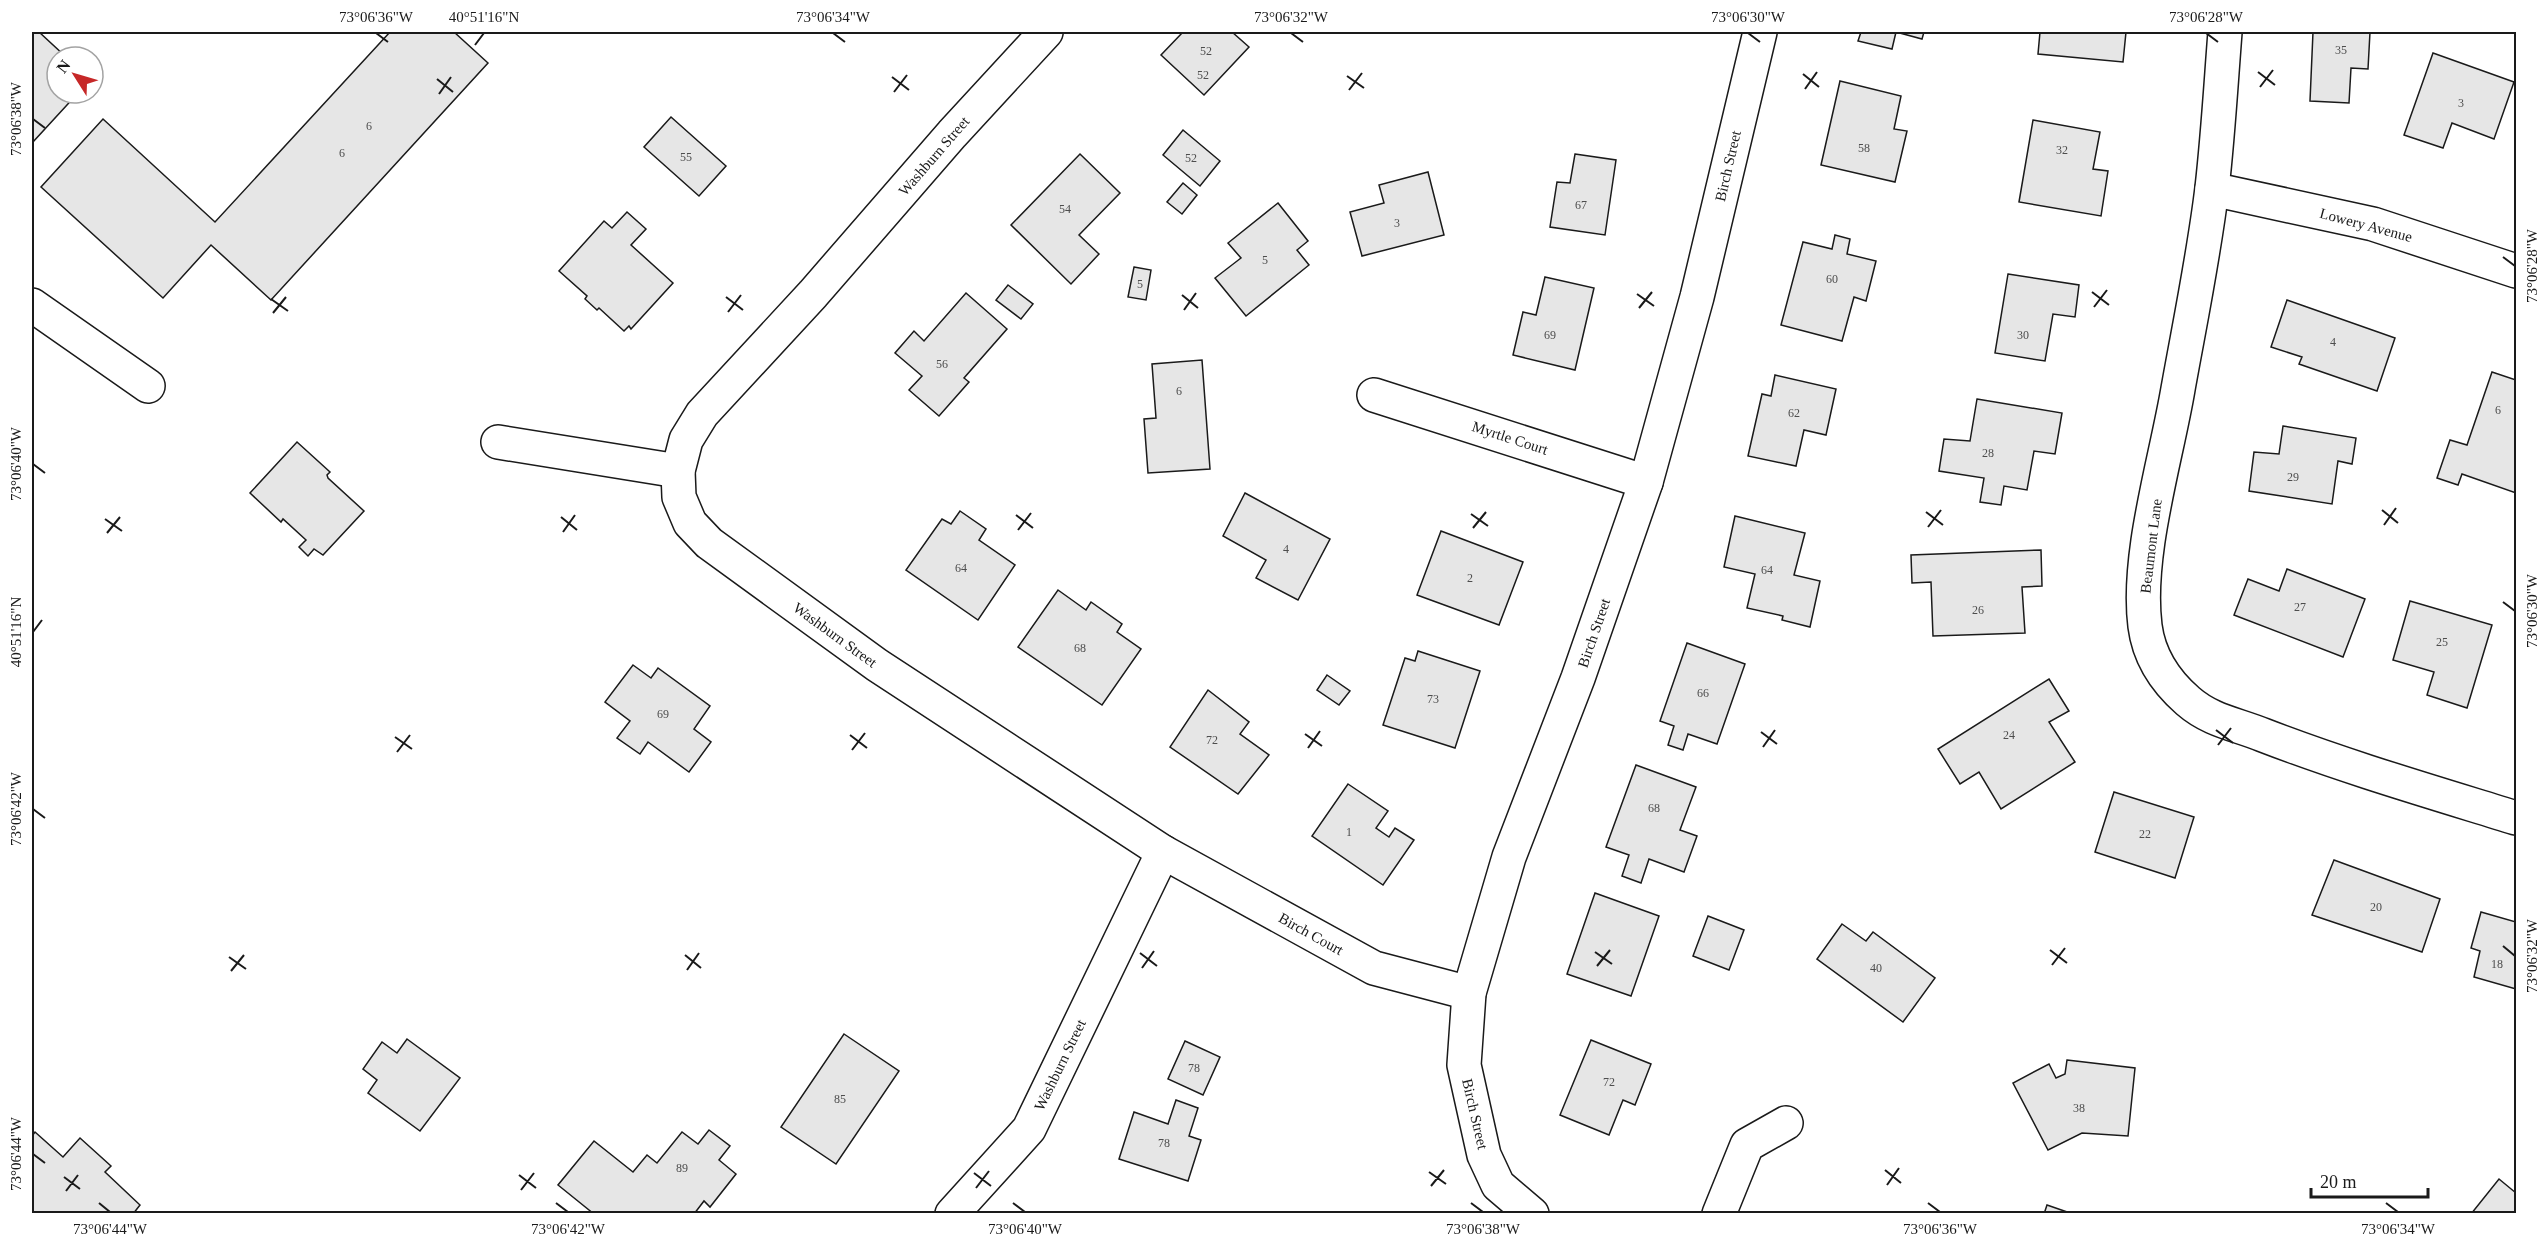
<svg xmlns="http://www.w3.org/2000/svg" width="2548" height="1245" viewBox="0 0 2548 1245" font-family="'Times New Roman',serif">
<rect width="100%" height="100%" fill="#fff"/>
<!-- building -->
<g fill="#e6e6e6" stroke="#1a1a1a" stroke-width="1.5">
<polygon points="32,32 39,32 66,57 57,57 57,93 78,93 32,143"/>
<polygon points="390,32 454,32 488,63 271,300 211,245 163,298 41,187 103,119 215,222"/>
<polygon points="1183,32 1232,32 1249,47 1204,95 1161,55"/>
<polygon points="1861,32 1924,32 1922,39 1896,32 1892,49 1858,41"/>
<polygon points="2040,32 2126,32 2123,62 2038,54"/>
<polygon points="2313,32 2370,32 2368,69 2351,68 2349,103 2310,101"/>
<polygon points="2433,53 2514,82 2494,139 2452,123 2443,148 2404,135"/>
<polygon points="1840,81 1901,96 1894,129 1907,131 1895,182 1821,165"/>
<polygon points="671,117 726,166 699,196 644,147"/>
<polygon points="2033,120 2100,132 2093,169 2108,171 2101,216 2019,202"/>
<polygon points="1183,130 1220,161 1200,186 1163,155"/>
<polygon points="1080,154 1120,193 1079,235 1099,254 1071,284 1011,225"/>
<polygon points="1575,154 1616,160 1605,235 1550,227 1557,182 1570,183"/>
<polygon points="1428,172 1444,235 1362,256 1350,212 1384,203 1379,185"/>
<polygon points="1183,183 1197,195 1182,214 1167,202"/>
<polygon points="1278,203 1308,241 1297,250 1309,265 1246,316 1215,278 1241,258 1228,243"/>
<polygon points="627,212 646,229 631,245 673,283 631,329 629,326 624,331 599,308 597,310 585,299 587,296 559,271 604,221 612,228"/>
<polygon points="1835,235 1850,239 1847,254 1876,261 1866,301 1854,297 1842,341 1781,325 1803,242 1832,249"/>
<polygon points="1134,267 1151,270 1146,300 1128,297"/>
<polygon points="2008,274 2079,285 2075,317 2053,314 2045,361 1995,353"/>
<polygon points="1545,277 1594,288 1575,370 1513,355 1523,312 1536,315"/>
<polygon points="1008,285 1033,304 1021,319 996,300"/>
<polygon points="966,293 1007,329 964,378 969,382 939,416 909,390 922,376 895,353 914,331 924,341"/>
<polygon points="2287,300 2395,338 2377,391 2299,364 2302,357 2271,347"/>
<polygon points="1202,360 1210,469 1148,473 1144,419 1156,418 1152,364"/>
<polygon points="2492,372 2516,380 2516,493 2462,474 2458,485 2437,478 2450,440 2467,445"/>
<polygon points="1775,375 1836,389 1826,435 1804,430 1796,466 1748,456 1762,394 1771,396"/>
<polygon points="1977,399 2062,413 2055,454 2034,451 2027,490 2004,486 2001,505 1980,502 1984,478 1939,471 1944,439 1970,441"/>
<polygon points="2283,426 2356,438 2352,464 2338,461 2332,504 2249,491 2254,452 2279,454"/>
<polygon points="297,442 330,472 327,475 328,478 364,511 323,555 314,549 308,556 299,547 306,540 283,519 281,522 250,493"/>
<polygon points="1245,493 1330,539 1298,600 1256,578 1266,560 1223,536"/>
<polygon points="960,511 986,529 979,540 1015,565 978,620 906,570 942,519 951,524"/>
<polygon points="1735,516 1805,533 1794,575 1820,581 1810,627 1782,620 1783,616 1747,608 1755,574 1724,567"/>
<polygon points="1441,531 1523,562 1499,625 1417,595"/>
<polygon points="2041,550 2042,586 2022,587 2025,633 1933,636 1931,582 1912,583 1911,555"/>
<polygon points="2287,569 2365,599 2343,657 2234,615 2248,579 2279,591"/>
<polygon points="1058,590 1086,610 1091,602 1122,624 1117,632 1141,649 1102,705 1018,647"/>
<polygon points="2410,601 2492,625 2467,708 2427,695 2434,672 2393,660"/>
<polygon points="1687,643 1745,664 1717,744 1688,734 1683,750 1668,745 1674,726 1660,721"/>
<polygon points="1418,651 1480,671 1455,748 1383,725 1405,658 1415,661"/>
<polygon points="633,665 651,678 658,668 710,706 694,729 711,742 689,772 648,742 640,754 617,738 630,721 605,702"/>
<polygon points="1327,675 1350,691 1339,705 1317,690"/>
<polygon points="2049,679 2069,711 2049,722 2075,762 2001,809 1979,772 1960,784 1938,749"/>
<polygon points="1208,690 1249,722 1240,734 1269,755 1238,794 1170,747"/>
<polygon points="1636,765 1696,787 1680,830 1697,836 1684,872 1649,859 1641,883 1622,876 1629,855 1606,847"/>
<polygon points="1348,784 1388,811 1376,828 1389,837 1395,828 1414,840 1383,885 1312,836"/>
<polygon points="2114,792 2194,817 2175,878 2095,852"/>
<polygon points="2334,860 2440,899 2422,952 2312,915"/>
<polygon points="1595,893 1659,916 1631,996 1567,974"/>
<polygon points="2481,912 2516,922 2516,989 2474,977 2480,951 2471,948"/>
<polygon points="1708,916 1744,930 1729,970 1693,956"/>
<polygon points="1842,924 1866,941 1873,932 1935,978 1903,1022 1817,959"/>
<polygon points="844,1034 899,1071 836,1164 781,1127"/>
<polygon points="407,1039 460,1078 420,1131 368,1093 377,1080 363,1069 382,1042 397,1053"/>
<polygon points="1591,1040 1651,1064 1635,1105 1623,1100 1609,1135 1560,1115"/>
<polygon points="1185,1041 1220,1057 1203,1095 1168,1079"/>
<polygon points="2067,1060 2135,1068 2128,1136 2082,1133 2048,1150 2013,1083 2049,1064 2056,1078 2065,1074"/>
<polygon points="1176,1100 1198,1108 1189,1136 1201,1140 1188,1181 1119,1159 1134,1112 1168,1124"/>
<polygon points="709,1130 730,1146 719,1160 736,1174 710,1207 704,1201 694,1214 594,1214 558,1185 594,1141 633,1172 647,1155 657,1163 682,1132 698,1144"/>
<polygon points="35,1132 63,1157 80,1138 111,1166 105,1172 140,1205 133,1214 32,1214 32,1136"/>
<polygon points="2499,1179 2516,1193 2516,1214 2471,1214"/>
<polygon points="2047,1205 2073,1214 2044,1214"/>
</g>
<g fill="none" stroke-linecap="round" stroke-linejoin="round">
<defs>
<g id="minor">
<polyline points="1046,32 952,134 813,294 702,414 686,440 678,471 679,497 690,523 709,543 877,665 1163,852 1374,968 1469,993"/>
<path d="M2225 32C2221 83 2218 136 2212 188 2204 255 2190 322 2178 389 2166 460 2136 555 2145 626 2149 657 2165 681 2188 701 2211 721 2236 724 2263 735 2346 767 2432 792 2516 818"/>
<polyline points="2212,189 2373,224 2516,271"/>
<polyline points="32,305 148,386"/>
<polyline points="1374,395 1646,482"/>
<polyline points="498,442 678,471"/>
<polyline points="952,1214 1029,1129 1163,852"/>
<polyline points="1532,1214 1498,1185 1484,1155 1464,1065 1469,993 1509,857 1578,678 1646,482 1697,297 1760,32"/>
<polyline points="1719,1214 1747,1145 1786,1123"/>
</g>
</defs>
<!-- minor casing -->
<use href="#minor" stroke="#1a1a1a" stroke-width="36"/>
<!-- minor -->
<use href="#minor" stroke="#fff" stroke-width="33"/>
</g>
<!-- ticks -->
<path fill="none" stroke="#1a1a1a" stroke-width="2" d="M376 33 388 42M833 33 845 42M1291 33 1303 42M1748 33 1760 42M2206 33 2218 42M475 45 484 33M2258 72 2275 85M1803 74 1819 87M1347 76 1364 88M892 77 909 90M437 79 453 92M2260 87 2273 70M1805 89 1817 72M1349 90 1362 73M894 92 907 75M439 94 451 77M33 119 45 128M2503 257 2515 266M2092 292 2109 305M1637 294 1654 306M1182 295 1198 308M726 297 743 310M271 299 288 311M2094 307 2107 290M1639 308 1652 292M1184 310 1196 293M728 312 741 295M273 313 286 297M33 464 45 473M2382 510 2398 523M1926 512 1943 525M1471 514 1488 526M1016 515 1033 528M561 517 577 530M105 519 122 531M2384 525 2396 508M1928 527 1941 510M1473 528 1486 512M1018 530 1031 513M563 532 575 515M107 533 120 517M2503 602 2515 611M33 632 42 620M2216 730 2233 743M1761 732 1777 744M1305 734 1322 746M850 735 867 748M395 737 412 749M2218 745 2231 728M1763 747 1775 730M1308 748 1320 731M852 750 865 733M397 752 410 735M33 809 45 818M2503 946 2515 956M2050 950 2067 963M1595 952 1612 964M1140 953 1157 966M685 955 701 968M229 957 246 969M2052 965 2065 948M1597 966 1610 950M1142 968 1154 951M687 970 699 953M231 971 244 955M33 1154 45 1163M1885 1170 1901 1183M1429 1172 1446 1184M974 1173 991 1186M519 1175 536 1188M64 1177 80 1189M1887 1185 1899 1168M1431 1186 1444 1170M976 1188 989 1171M521 1190 534 1173M66 1191 78 1175M99 1203 110 1212M556 1203 568 1212M1013 1203 1025 1212M1471 1203 1483 1212M1928 1203 1940 1212M2386 1203 2398 1212"/>
<g text-anchor="middle" stroke-width="4.5" stroke-linejoin="round" paint-order="stroke">
<!-- number labels -->
<g font-size="12" fill="#4d4d4d">
<text x="2341" y="54">35</text>
<text x="1206" y="55">52</text>
<text x="1203" y="79">52</text>
<text x="2461" y="107">3</text>
<text x="369" y="130">6</text>
<text x="1864" y="152">58</text>
<text x="2062" y="154">32</text>
<text x="342" y="157">6</text>
<text x="686" y="161">55</text>
<text x="1191" y="162">52</text>
<text x="1581" y="209">67</text>
<text x="1065" y="213">54</text>
<text x="1397" y="227">3</text>
<text x="1265" y="264">5</text>
<text x="1832" y="283">60</text>
<text x="1140" y="288">5</text>
<text x="1550" y="339">69</text>
<text x="2023" y="339">30</text>
<text x="2333" y="346">4</text>
<text x="942" y="368">56</text>
<text x="1179" y="395">6</text>
<text x="2498" y="414">6</text>
<text x="1794" y="417">62</text>
<text x="1988" y="457">28</text>
<text x="2293" y="481">29</text>
<text x="1286" y="553">4</text>
<text x="961" y="572">64</text>
<text x="1767" y="574">64</text>
<text x="1470" y="582">2</text>
<text x="2300" y="611">27</text>
<text x="1978" y="614">26</text>
<text x="2442" y="646">25</text>
<text x="1080" y="652">68</text>
<text x="1703" y="697">66</text>
<text x="1433" y="703">73</text>
<text x="663" y="718">69</text>
<text x="2009" y="739">24</text>
<text x="1212" y="744">72</text>
<text x="1654" y="812">68</text>
<text x="1349" y="836">1</text>
<text x="2145" y="838">22</text>
<text x="2376" y="911">20</text>
<text x="2497" y="968">18</text>
<text x="1876" y="972">40</text>
<text x="1194" y="1072">78</text>
<text x="1609" y="1086">72</text>
<text x="840" y="1103">85</text>
<text x="2079" y="1112">38</text>
<text x="1164" y="1147">78</text>
<text x="682" y="1172">89</text>
</g>
<!-- street labels -->
<g font-size="15" fill="#1a1a1a" stroke="#fff">
<text transform="translate(934 156) rotate(-49)" y="5">Washburn Street</text>
<text transform="translate(1728 166) rotate(-77)" y="5">Birch Street</text>
<text transform="translate(2366 225) rotate(15)" y="5">Lowery Avenue</text>
<text transform="translate(1510 438) rotate(18)" y="5">Myrtle Court</text>
<text transform="translate(2151 546) rotate(-83)" y="5">Beaumont Lane</text>
<text transform="translate(1594 633) rotate(-71)" y="5">Birch Street</text>
<text transform="translate(835 635) rotate(36)" y="5">Washburn Street</text>
<text transform="translate(1311 934) rotate(29)" y="5">Birch Court</text>
<text transform="translate(1060 1065) rotate(-64)" y="5">Washburn Street</text>
<text transform="translate(1475 1114) rotate(77)" y="5">Birch Street</text>
</g>
</g>
<!-- border -->
<rect width="2548" height="1245" fill="none" stroke="#ffffff" stroke-width="66"/>
<!-- north arrow -->
<g transform="translate(75 75) rotate(307)"><circle r="28" fill="#ffffff" stroke="#a3a3a3" stroke-width="1.5"/>
<path d="M0-4.5L10 22L0 15L-10 22Z" fill="#c62828"/>
<text y="-9" font-size="16" font-weight="bold" text-anchor="middle" fill="#1a1a1a">N</text>
</g>
<!-- scale -->
<path d="M2311 1188v9h117v-9" fill="none" stroke="#1a1a1a" stroke-width="3"/>
<text x="2320" y="1188" font-size="18" fill="#1a1a1a" stroke="#ffffff" stroke-width="4.5" paint-order="stroke">20 m</text>
<rect x="33" y="33" width="2482" height="1179" fill="none" stroke="#1a1a1a" stroke-width="2"/>
<g font-size="15" text-anchor="middle" fill="#1a1a1a">
<text x="376" y="22">73°06'36"W</text>
<text x="484" y="22">40°51'16"N</text>
<text x="833" y="22">73°06'34"W</text>
<text x="1291" y="22">73°06'32"W</text>
<text x="1748" y="22">73°06'30"W</text>
<text x="2206" y="22">73°06'28"W</text>
<text transform="translate(16 119) rotate(-90)" y="5">73°06'38"W</text>
<text transform="translate(2532 266) rotate(-90)" y="5">73°06'28"W</text>
<text transform="translate(16 464) rotate(-90)" y="5">73°06'40"W</text>
<text transform="translate(2532 611) rotate(-90)" y="5">73°06'30"W</text>
<text transform="translate(16 632) rotate(-90)" y="5">40°51'16"N</text>
<text transform="translate(16 809) rotate(-90)" y="5">73°06'42"W</text>
<text transform="translate(2532 956) rotate(-90)" y="5">73°06'32"W</text>
<text transform="translate(16 1154) rotate(-90)" y="5">73°06'44"W</text>
<text x="110" y="1234">73°06'44"W</text>
<text x="568" y="1234">73°06'42"W</text>
<text x="1025" y="1234">73°06'40"W</text>
<text x="1483" y="1234">73°06'38"W</text>
<text x="1940" y="1234">73°06'36"W</text>
<text x="2398" y="1234">73°06'34"W</text>
</g>
</svg>
